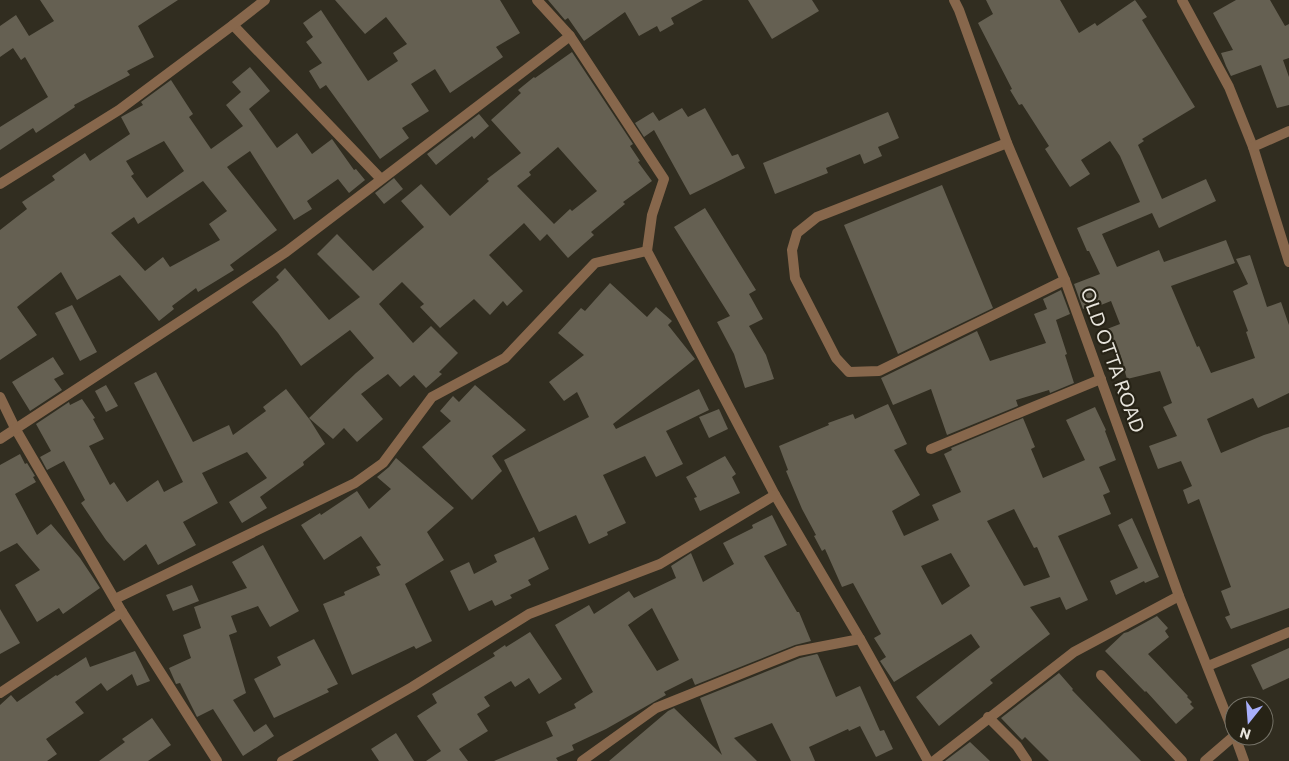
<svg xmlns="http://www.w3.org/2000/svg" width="1289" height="761" viewBox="0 0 1289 761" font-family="Commissioner,sans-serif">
<rect width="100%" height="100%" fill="#312d20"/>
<!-- building -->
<g fill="#656052" fill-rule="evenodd">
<polygon points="40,0 178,0 138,26 154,57 127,71 130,75 74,105 75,107 36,133 33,128 0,150 0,127 48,97 25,57 21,60 13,48 0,57 0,26 16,15 29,36 54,21"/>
<polygon points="335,0 500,0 520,33 496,47 503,57 450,93 435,69 411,84 429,111 402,128 409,138 380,159 326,85 320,89 309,71 322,63 306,42 313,37 303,23 321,10 368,81 398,61 393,53 407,44 386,17 365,34"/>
<polygon points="548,0 703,0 671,18 674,24 660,32 657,26 639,36 625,12 584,41 568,18 565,20"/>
<polygon points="748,0 812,0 819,11 772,39"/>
<polygon points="986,0 1060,0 1079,33 1095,23 1097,26 1135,0 1147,17 1142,20 1195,107 1142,139 1144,141 1138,145 1162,199 1206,179 1216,201 1159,228 1152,213 1102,234 1117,267 1159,250 1164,262 1226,240 1235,263 1171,286 1197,347 1199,346 1211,373 1255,358 1246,332 1248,331 1233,291 1248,284 1236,259 1250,255 1267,307 1281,302 1289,325 1289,393 1258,408 1253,398 1207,419 1221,453 1264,435 1289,427 1289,608 1231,629 1225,617 1230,615 1221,591 1231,587 1199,499 1188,504 1183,490 1192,486 1181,461 1158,469 1149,446 1177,436 1163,407 1172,403 1160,371 1127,379 1120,354 1118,355 1107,329 1120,324 1111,301 1086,311 1085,308 1083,309 1074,284 1100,274 1089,251 1087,251 1077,228 1140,202 1120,156 1110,141 1081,160 1090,174 1070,187 1045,149 1049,146 1022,104 1019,105 1010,90 1012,89 978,23 993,14"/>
<polygon points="1236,0 1270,0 1285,26 1289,24 1289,58 1283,60 1289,77 1289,105 1277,108 1261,65 1231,76 1226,66 1221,53 1233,50 1213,13"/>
<path d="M572 52 633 144 630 146 640 161 638 162 652 181 623 202 625 204 591 232 594 235 568 258 547 234 540 241 524 223 523 224 489 255 523 291 507 306 503 301 490 315 474 299 440 328 420 307 424 304 402 282 379 304 413 343 431 326 458 353 439 372 442 374 426 388 414 375 400 387 388 374 361 394 383 419 357 442 344 428 333 439 309 418 356 373 374 358 350 330 301 366 278 333 252 302 279 280 276 277 285 268 329 320 360 297 317 254 337 234 373 271 424 227 401 201 421 184 450 216 489 181 487 179 521 153 491 120 521 93 518 90 534 77 535 78ZM558 147 597 191 572 211 570 209 554 224 517 186 531 175 529 172Z"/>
<path d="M250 67 270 91 249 109 277 148 297 133 312 154 332 139 354 170 356 169 365 180 349 193 338 179 307 201 312 209 294 220 250 151 227 167 277 230 230 265 234 270 198 292 196 288 172 306 174 309 159 321 120 275 77 300 61 272 17 307 37 335 0 360V230L27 209 22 202 55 180 52 176 85 153 90 161 130 134 121 117 143 105 141 102 171 80 193 114 189 117 211 149 243 126 226 105 241 92 232 82ZM164 141 184 171 147 198 131 176 134 174 126 161ZM203 181 227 211 209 224 220 240 170 267 163 257 145 271 111 233 134 217 138 224Z"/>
<polygon points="682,108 688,117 705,108 732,156 738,154 745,168 690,195 654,130 644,137 635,123 653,112 659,121"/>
<polygon points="888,112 899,138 878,147 882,156 864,164 860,154 826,168 828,173 775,194 763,163"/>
<polygon points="479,114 489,126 474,139 472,136 436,165 427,154"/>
<polygon points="394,178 403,189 384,204 375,193"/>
<polygon points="942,185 993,308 898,354 844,225"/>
<polygon points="705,208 756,290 749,294 763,319 749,326 766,355 774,379 745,388 734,354 717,322 730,316 674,227"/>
<polygon points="610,283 647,317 656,307 672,321 668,325 695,359 613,424 616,429 699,389 709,410 666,431 683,464 656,477 645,456 603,475 626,523 607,532 608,535 589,544 576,515 539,532 504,460 589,417 577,392 564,401 549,382 584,355 558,333 581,308 585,311"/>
<polygon points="1061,290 1070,314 1056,320 1067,354 1065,355 1074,383 1050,393 1049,390 1016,400 1018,406 947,435 931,389 893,405 881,378 977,331 990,361 1046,343 1034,314 1047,309 1043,299"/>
<polygon points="72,305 97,352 80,361 55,313"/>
<polygon points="53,357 64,374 54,379 62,390 30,411 12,382"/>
<polygon points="156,372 193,442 229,425 233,435 266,411 263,407 286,389 310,420 325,444 303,462 304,465 260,497 267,508 242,523 229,502 267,478 247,452 202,473 218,503 183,522 196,545 158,565 146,544 124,561 106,540 81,503 85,500 64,461 47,470 40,457 51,451 36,424 69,402 70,405 82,399 95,418 93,419 104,439 89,446 110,485 114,482 127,502 158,480 164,492 183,482 134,383"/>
<polygon points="106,385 118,406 106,412 95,391"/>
<polygon points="475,385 526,430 492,456 502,471 472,500 422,447 451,421 440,411 453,396 459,402"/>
<path d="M888 404 907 444 894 450 920 495 892 511 904 536 939 520 932 505 961 492 944 454 952 450 951 448 1023 418 1035 447 1031 449 1043 478 1085 460 1066 420 1095 407 1106 430 1105 431 1116 460 1099 467 1110 492 1103 495 1111 514 1058 536 1088 600 1066 610 1060 597 1030 607 1050 634 990 680 993 683 939 726 916 697 980 647 971 634 894 682 880 661 886 657 874 638 881 634 853 583 842 587 825 549 822 551 814 536 816 535 802 509 786 471 788 470 779 446 829 425 828 423 853 414 855 419ZM1014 509 1034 548 1037 547 1050 577 1024 586 987 521ZM951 553 970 586 942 605 921 566Z"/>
<polygon points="719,409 728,429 709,438 699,417"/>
<polygon points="20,454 25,464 27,463 35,476 33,477 36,482 15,494 37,535 51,524 80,558 100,588 63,614 59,608 37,622 15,585 40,570 17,543 0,552 0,465"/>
<polygon points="725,456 736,474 732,477 740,493 700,511 694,498 697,497 686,477"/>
<polygon points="396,458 454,508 427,532 444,560 405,584 432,641 416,649 414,646 352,675 323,604 345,595 344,592 380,575 376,567 381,565 361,536 324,560 301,525 320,513 321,515 357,491 369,509 391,489 377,477 389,467"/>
<path d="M772 515 787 545 764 556 797 612H799L811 641 795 645 695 685 692 678 664 692 666 695 606 729 572 745 574 750 556 758 558 761H494L553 736 546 722 576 708 574 704 593 692 555 625 589 605 594 614 629 591 634 598 676 578 671 566 691 553 703 582 734 564 723 543 753 528 752 525ZM652 608 679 660 657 671 628 625Z"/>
<polygon points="1132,518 1159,577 1145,583 1144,581 1116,595 1110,581 1138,568 1118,525"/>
<polygon points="534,537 549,569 528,580 531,585 510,595 512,598 495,606 492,600 469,611 450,571 469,562 474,574 497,562 494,555"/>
<polygon points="263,545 299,611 270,627 258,606 231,616 237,632 229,635 246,693 233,700 254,732 266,724 274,736 243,756 213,709 197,717 180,683 176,684 169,668 191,658 183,635 201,628 194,607 247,588 232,562"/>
<polygon points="192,585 199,601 173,611 166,595"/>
<polygon points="0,609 20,643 0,654"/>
<polygon points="1157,616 1168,628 1165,631 1169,637 1148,654 1188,696 1187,697 1192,702 1190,704 1194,708 1176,724 1146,691 1145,692 1105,651 1124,633 1128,632"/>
<polygon points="530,632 562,679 539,694 529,678 515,687 511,681 484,697 490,706 477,714 488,731 459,749 468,761 426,761 441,751 417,716 437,703 432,694 495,656 493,653 505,645 506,647"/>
<polygon points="314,639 338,684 327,689 329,692 274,718 254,679 281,665 277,657"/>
<polygon points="1289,648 1289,678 1263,690 1251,665"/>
<polygon points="135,651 150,681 137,686 132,674 107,691 101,683 75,702 84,713 46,739 57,754 47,761 0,761 0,705 11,695 17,702 56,675 57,676 86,657 90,667"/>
<polygon points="817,654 818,655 836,697 860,686 880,731 884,730 893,749 876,757 860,726 849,731 848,729 809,747 815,761 791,761 772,723 734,738 757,761 609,761 668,711 674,708 722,755 700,698 800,658"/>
<polygon points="1059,673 1073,689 1072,690 1141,761 1049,761 1025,737 1022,740 1001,718"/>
<polygon points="152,718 171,745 148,761 99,761 125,742 122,739"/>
<polygon points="396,733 414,761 379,761 371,749"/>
<polygon points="970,742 990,761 945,761"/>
</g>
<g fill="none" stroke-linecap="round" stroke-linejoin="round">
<!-- minor -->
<g stroke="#87674c" stroke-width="10">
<polyline points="537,0 570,36 664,179 652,215 647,251 775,495 860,639 928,761"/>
<polyline points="1182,0 1229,87 1253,147 1289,262"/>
<polyline points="233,25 381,179"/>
<polyline points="1007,143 817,217 797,233 792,250 795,278 836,358 849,372 879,371 1065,280"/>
<polyline points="1253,147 1289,131"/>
<polyline points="0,184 119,110 233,25 265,0"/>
<polyline points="0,397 15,428 122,612 217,761"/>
<polyline points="0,439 286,252 570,36"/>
<polyline points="931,449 1101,379"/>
<polyline points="115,599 355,483 383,463 432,397 505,358 595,263 647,251"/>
<polyline points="1208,666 1289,632"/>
<polyline points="1101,675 1182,761"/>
<polyline points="0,693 122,612"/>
<polyline points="988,717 1017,746 1027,761"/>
<polyline points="282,761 412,687 529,614 660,564 775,495"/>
<polyline points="582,761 656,708 798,651 860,639"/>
<polyline points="934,761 1074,652 1179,596"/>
<polyline points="1205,761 1234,736"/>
</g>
<!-- tertiary -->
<g stroke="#87674c" stroke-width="10">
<polyline points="954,0 959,10 1007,143 1065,280 1179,596 1234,734"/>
<polyline points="1235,736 1244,761"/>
</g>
</g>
<g text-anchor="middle" stroke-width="4.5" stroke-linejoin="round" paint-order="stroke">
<!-- street labels -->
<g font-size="19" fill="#e8e5dd" stroke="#272316">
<text transform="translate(1113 360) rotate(70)" y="7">OLD OTTA ROAD</text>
</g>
</g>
<!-- north arrow -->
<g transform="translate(1249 721) rotate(197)"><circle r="24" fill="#272316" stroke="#747166"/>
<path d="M0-4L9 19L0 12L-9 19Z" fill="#a9b0fc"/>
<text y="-8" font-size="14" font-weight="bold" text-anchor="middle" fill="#e8e5dd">N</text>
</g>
</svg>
